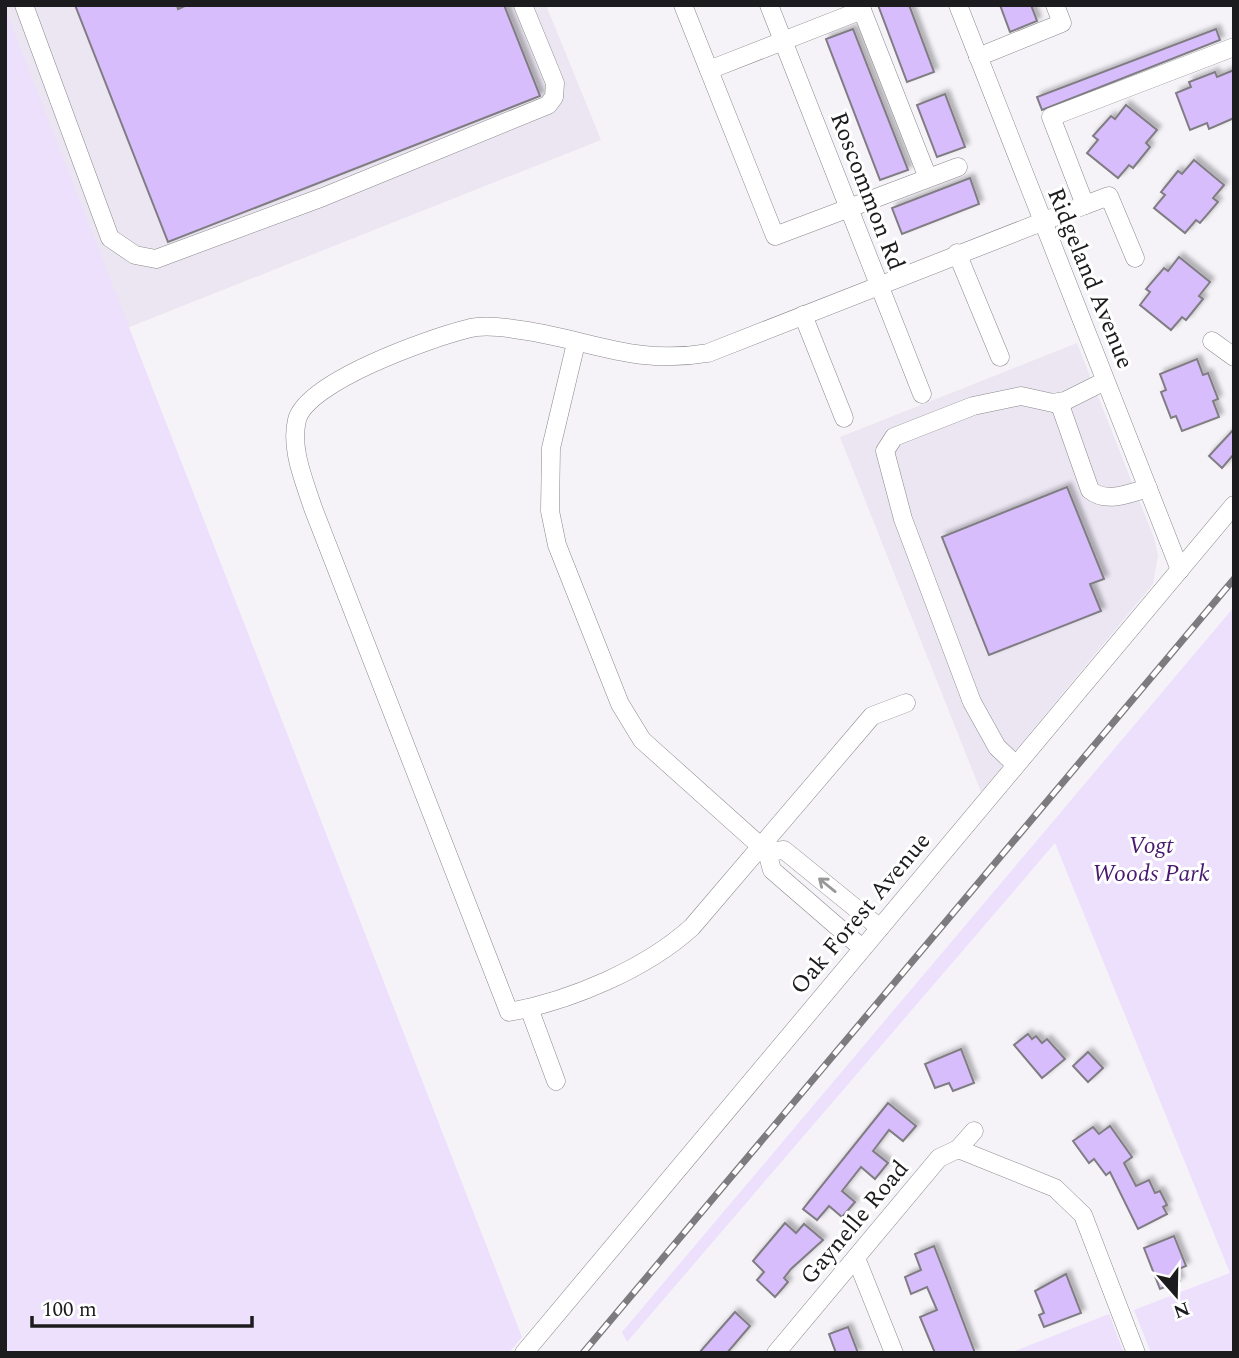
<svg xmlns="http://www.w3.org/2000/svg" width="1239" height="1358" viewBox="0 0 1239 1358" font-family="Spectral,serif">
<defs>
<filter id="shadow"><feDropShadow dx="4" dy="-4" stdDeviation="2" flood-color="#0004"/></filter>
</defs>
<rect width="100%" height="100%" fill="#f5f3f8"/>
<!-- built -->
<g fill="#ebe6f2">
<polygon points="5,5 546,5 601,140 127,328 5,15"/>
<polygon points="1077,343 1154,538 1158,556 1153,584 981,792 840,437"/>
</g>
<!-- green -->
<g fill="#ece0fd">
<polygon points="5,9 522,1337 509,1353 5,1353"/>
<polygon points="1234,607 1234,1353 1151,1353 1134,1310 1230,1273 1055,843 627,1342 622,1332"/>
<polygon points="1109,1314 1124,1353 1016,1353 1015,1351"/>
</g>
<!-- building -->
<g fill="#d7bdfb" stroke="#7f7d82" stroke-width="2" filter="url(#shadow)">
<polygon points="75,5 177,5 178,9 187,5 504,5 540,96 168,242"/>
<polygon points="878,5 909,5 934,72 907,82"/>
<polygon points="1000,5 1031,5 1037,21 1010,32"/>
<polygon points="853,29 908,170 880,180 826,39"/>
<polygon points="1216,29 1220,40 1042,110 1037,97"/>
<polygon points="1234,70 1234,118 1209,129 1207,123 1190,130 1176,93 1191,87 1189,82 1215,72 1217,77"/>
<polygon points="945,94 965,147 937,157 917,105"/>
<polygon points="1126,105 1157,130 1146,143 1150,147 1133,168 1129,165 1118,178 1087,153 1098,140 1093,136 1111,116 1115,119"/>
<polygon points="1194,160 1224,185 1213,198 1218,202 1200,223 1196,220 1185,233 1154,208 1165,195 1161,192 1178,171 1182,174"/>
<polygon points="970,178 979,204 902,234 892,208"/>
<polygon points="1179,257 1210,282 1199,296 1203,299 1186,320 1182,317 1171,330 1140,305 1150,292 1146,289 1164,268 1168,271"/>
<polygon points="1197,359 1203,375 1208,373 1218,399 1213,401 1219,417 1182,431 1176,416 1171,418 1161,392 1166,390 1160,374"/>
<polygon points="1234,429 1234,454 1222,468 1209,456"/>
<polygon points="1067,487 1104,579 1090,584 1101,611 989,655 942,537"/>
<polygon points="1028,1034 1032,1039 1036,1036 1042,1043 1047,1039 1065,1059 1042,1078 1014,1045"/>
<polygon points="961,1049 974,1083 953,1091 949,1083 935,1088 925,1064"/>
<polygon points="1088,1052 1103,1068 1088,1082 1073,1066"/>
<polygon points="888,1103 916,1126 903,1141 889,1130 873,1151 888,1163 875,1179 861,1167 842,1191 855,1202 842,1217 829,1206 817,1220 803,1209"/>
<polygon points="1110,1126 1132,1157 1124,1163 1136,1186 1149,1180 1155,1193 1160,1191 1167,1205 1163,1207 1167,1214 1138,1229 1110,1172 1106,1175 1094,1159 1089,1163 1073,1141 1093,1127 1099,1134"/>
<polygon points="785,1223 796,1233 804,1224 823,1240 791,1269 784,1278 788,1282 775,1297 757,1280 764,1272 753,1261"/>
<polygon points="1174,1236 1186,1266 1176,1270 1180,1281 1160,1289 1144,1248"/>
<polygon points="934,1246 947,1279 975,1353 935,1353 920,1317 937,1310 927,1287 911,1294 905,1277 921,1270 915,1254"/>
<polygon points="1066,1274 1081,1313 1044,1327 1039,1315 1044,1313 1035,1291"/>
<polygon points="735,1312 750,1326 727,1353 699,1353"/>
<polygon points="848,1327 858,1353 836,1353 829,1334"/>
</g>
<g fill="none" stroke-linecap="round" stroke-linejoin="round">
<defs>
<g id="minor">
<polyline points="24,5 110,238 135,255 156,259 323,197 548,105 554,97 555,83 523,5"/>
<polyline points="683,5 775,236 958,167"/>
<polyline points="769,5 922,394"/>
<polyline points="860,5 928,178"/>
<polyline points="958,5 1180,570"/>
<polyline points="978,57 1062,23 1055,5"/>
<polyline points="709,70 862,10"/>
<polyline points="1085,205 1109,196 1135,258"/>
<polyline points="957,253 1000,357"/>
<polyline points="803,315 844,418"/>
<polyline points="1212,341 1234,357"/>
<polyline points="576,343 551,448 550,511 557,545 620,704 642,740 767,852 772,870 862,948"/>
<path d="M1059 402 1090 490C1107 504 1129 493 1148 488"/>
<path d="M906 703 872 716 692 927C646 969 570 1001 509 1012L313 508C304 480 290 449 297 420 306 382 430 338 467 329 480 325 501 327 514 329 587 338 631 366 708 353L1085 205 1051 117 1234 47"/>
<polyline points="1016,765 997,747 972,702 903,519 885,451 894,437 973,406 1021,396 1053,403 1065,401 1105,381"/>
<polyline points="767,852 784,850 880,928"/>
<polyline points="529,1008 556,1081"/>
<polyline points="958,1149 1055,1188 1083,1215 1136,1353"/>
<polyline points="856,1258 894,1353"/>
<polyline points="524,1353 1234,505"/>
<polyline points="776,1353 939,1158 958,1149 974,1131"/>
</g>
</defs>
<!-- minor casing -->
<use href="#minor" stroke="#8a888c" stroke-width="19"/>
<!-- minor -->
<use href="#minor" stroke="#fff" stroke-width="18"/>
<defs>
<polyline id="rail" points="583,1353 1234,579"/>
</defs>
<!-- rail casing -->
<use href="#rail" stroke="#7d7b7e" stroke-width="7"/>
<!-- rail -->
<use href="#rail" stroke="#fff" stroke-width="4.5" stroke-dasharray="13" stroke-linecap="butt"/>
</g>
<!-- one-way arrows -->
<defs><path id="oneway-shaft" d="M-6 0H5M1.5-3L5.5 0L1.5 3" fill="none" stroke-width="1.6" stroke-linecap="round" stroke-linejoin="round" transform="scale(1.75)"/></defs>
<use stroke="#999899" href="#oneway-shaft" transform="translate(827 885) rotate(-141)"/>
<g text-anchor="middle" stroke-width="6" stroke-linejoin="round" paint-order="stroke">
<!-- street labels -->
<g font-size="24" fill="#1c1b1d" stroke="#fff">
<text transform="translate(868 191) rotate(69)" y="8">Roscommon Rd</text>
<text transform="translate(1091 278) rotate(68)" y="8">Ridgeland Avenue</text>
<text transform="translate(860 913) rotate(-50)" y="8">Oak Forest Avenue</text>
<text transform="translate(854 1222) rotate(-50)" y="8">Gaynelle Road</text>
</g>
<!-- park labels -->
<g font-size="24" font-style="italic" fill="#491a71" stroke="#fff">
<text x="1151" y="853">Vogt<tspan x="1151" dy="28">Woods Park</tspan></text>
</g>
</g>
<!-- border -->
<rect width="1239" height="1358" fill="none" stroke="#1c1b1d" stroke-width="14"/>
<!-- north arrow -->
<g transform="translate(1176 1295) rotate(160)" stroke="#ffffff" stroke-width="5" paint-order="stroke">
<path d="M0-5L12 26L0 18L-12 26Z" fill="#1c1b1d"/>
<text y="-10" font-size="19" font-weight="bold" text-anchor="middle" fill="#1c1b1d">N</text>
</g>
<!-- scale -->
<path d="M32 1316v10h220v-10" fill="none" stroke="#1c1b1d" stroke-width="3.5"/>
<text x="42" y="1316" font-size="21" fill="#1c1b1d" stroke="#ffffff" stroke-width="5" paint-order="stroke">100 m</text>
</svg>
